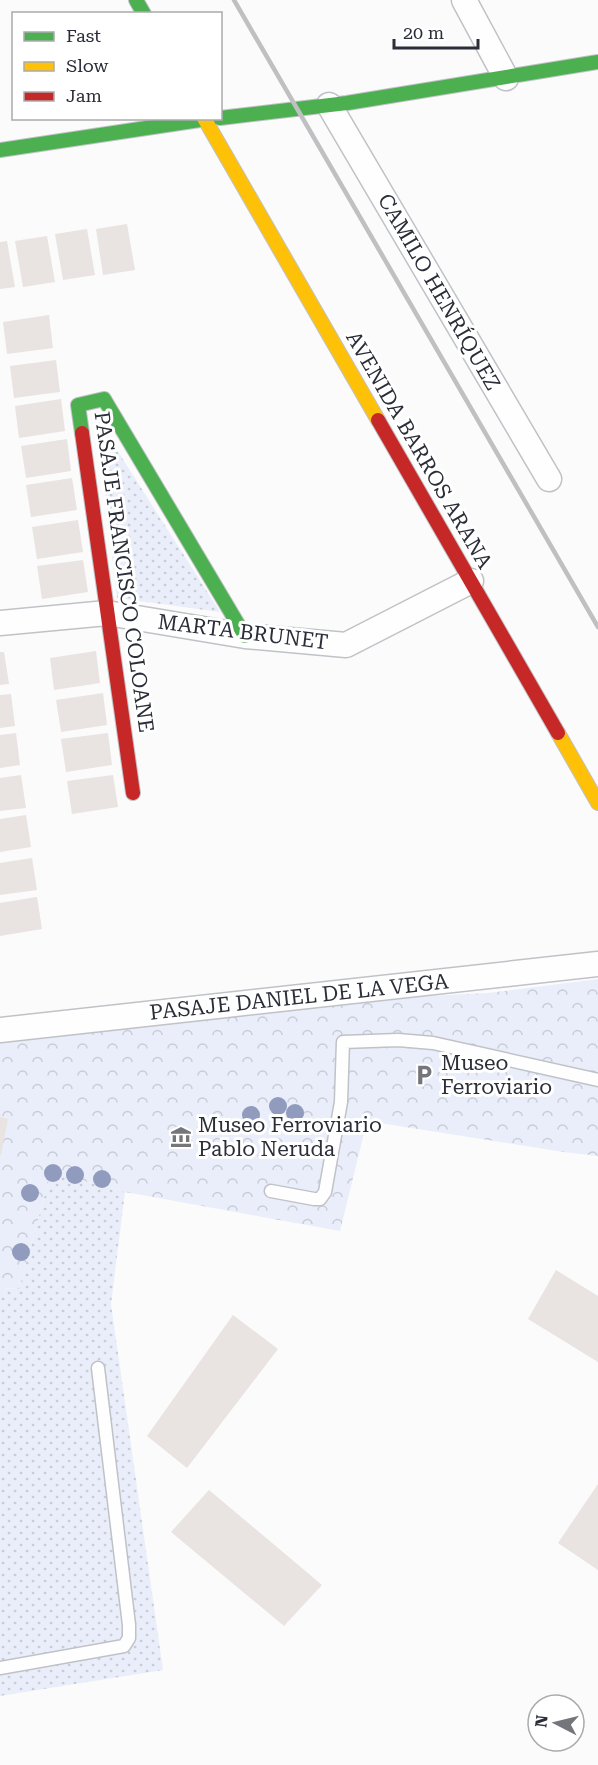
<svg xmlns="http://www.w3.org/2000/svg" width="598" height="1765" viewBox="0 0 598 1765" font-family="'Roboto Serif',serif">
<defs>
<pattern id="grass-dots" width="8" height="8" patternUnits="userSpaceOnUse" patternTransform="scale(1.5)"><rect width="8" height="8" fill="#e9eefa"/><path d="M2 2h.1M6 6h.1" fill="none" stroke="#c8ccd7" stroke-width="1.8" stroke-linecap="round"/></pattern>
<pattern id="park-crowns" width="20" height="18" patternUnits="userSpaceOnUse" patternTransform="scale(1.5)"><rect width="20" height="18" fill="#e9eefa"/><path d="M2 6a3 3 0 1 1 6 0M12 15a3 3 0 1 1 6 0" fill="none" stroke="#c8ccd7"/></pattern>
</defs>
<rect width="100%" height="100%" fill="#fbfbfb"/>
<!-- grass -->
<g fill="url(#grass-dots)">
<polygon points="96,417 220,612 117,598"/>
<polygon points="51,1172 125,1192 111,1304 163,1670 0,1696 0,1288 19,1289"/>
</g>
<!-- park -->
<polygon fill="url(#park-crowns)" points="598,979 598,1156 564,1152 367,1121 340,1231 125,1192 51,1172 19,1289 0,1288 0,1035 322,1001 488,993"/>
<!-- building -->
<g fill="#e9e3e1">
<polygon points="127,224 135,270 103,275 96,229"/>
<polygon points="87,229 95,275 63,280 55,234"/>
<polygon points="47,236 55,282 23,287 15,241"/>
<polygon points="7,241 15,287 0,289 0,242"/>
<polygon points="49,315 53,348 7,354 3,322"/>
<polygon points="56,360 60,392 14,398 10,366"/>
<polygon points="61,399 65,431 19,438 15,406"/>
<polygon points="67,439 71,471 26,478 21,446"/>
<polygon points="72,478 77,510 31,517 26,485"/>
<polygon points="78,520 83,552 37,559 32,527"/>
<polygon points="83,560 88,592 42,599 37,566"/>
<polygon points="96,651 100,683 54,690 50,658"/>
<polygon points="0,652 4,652 9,684 0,685"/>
<polygon points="103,693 107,725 61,732 56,700"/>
<polygon points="11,694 15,726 0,728 0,695"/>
<polygon points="16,733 20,765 0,768 0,735"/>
<polygon points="108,733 112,765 66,772 61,739"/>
<polygon points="21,775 26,808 0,811 0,778"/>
<polygon points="113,775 118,807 72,814 67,781"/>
<polygon points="26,815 31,847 0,852 0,819"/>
<polygon points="32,858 37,890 0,895 0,863"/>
<polygon points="37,897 42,929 0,936 0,903"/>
<polygon points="0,1117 8,1119 1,1155 0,1155"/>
<polygon points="556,1270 598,1296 598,1362 528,1319"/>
<polygon points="233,1315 278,1349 187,1468 147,1436"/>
<polygon points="598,1484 598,1570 558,1543"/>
<polygon points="209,1490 322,1585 284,1626 171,1532"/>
</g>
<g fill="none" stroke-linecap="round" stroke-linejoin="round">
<defs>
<g id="lane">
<polyline points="271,1191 314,1199 320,1199 325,1192 341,1102 343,1042 398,1040 433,1043 598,1080"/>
<polyline points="0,1668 124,1646 129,1638 129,1625 98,1368"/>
</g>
<g id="street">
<polyline points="464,0 506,78"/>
<polyline points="329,105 549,479"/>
<polyline points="0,623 107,613 245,636 346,645 471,581"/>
<polyline points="0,1030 598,964"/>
</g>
<g id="fast">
<polyline points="136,0 144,14"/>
<polyline points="220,118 347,103 598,62"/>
<polyline points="0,150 213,118"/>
<polyline points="82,433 78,405 104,399 245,636"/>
</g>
<g id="slow">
<polyline points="204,118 378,420"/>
<polyline points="558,733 598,803"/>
</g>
<g id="jam">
<polyline points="378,420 558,733"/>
<polyline points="82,433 133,793"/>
</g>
</defs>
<!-- lane casing -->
<use href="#lane" stroke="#c0c2c7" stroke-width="15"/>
<!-- street casing -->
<use href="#street" stroke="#c0c2c7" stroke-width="27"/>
<!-- fast casing -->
<use href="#fast" stroke="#c0c2c7" stroke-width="16"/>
<!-- slow casing -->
<use href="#slow" stroke="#c0c2c7" stroke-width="16"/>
<!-- jam casing -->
<use href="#jam" stroke="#c0c2c7" stroke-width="16"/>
<!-- lane -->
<use href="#lane" stroke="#fefefe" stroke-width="12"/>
<!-- street -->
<use href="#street" stroke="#fefefe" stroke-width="24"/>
<!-- fast -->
<use href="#fast" stroke="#4caf50" stroke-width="14"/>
<!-- slow -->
<use href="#slow" stroke="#ffc107" stroke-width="14"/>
<!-- jam -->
<use href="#jam" stroke="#c62828" stroke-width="14"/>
<!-- rail -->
<polyline stroke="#c0c0c2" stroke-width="4.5" points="234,0 598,627"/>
</g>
<!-- trees -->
<g fill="#909bbd">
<circle cx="278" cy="1106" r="9"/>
<circle cx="295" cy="1113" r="9"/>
<circle cx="251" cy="1115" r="9"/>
<circle cx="53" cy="1173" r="9"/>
<circle cx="75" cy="1175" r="9"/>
<circle cx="102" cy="1179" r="9"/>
<circle cx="30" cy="1193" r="9"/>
<circle cx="21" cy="1252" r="9"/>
</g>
<!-- icons -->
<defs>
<symbol id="parking-bare" viewBox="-9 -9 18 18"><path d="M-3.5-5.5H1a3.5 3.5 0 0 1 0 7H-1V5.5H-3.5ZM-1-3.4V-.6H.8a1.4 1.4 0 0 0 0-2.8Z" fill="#74767c" stroke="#fff" stroke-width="2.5" paint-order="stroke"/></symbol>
<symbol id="museum-bare" viewBox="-9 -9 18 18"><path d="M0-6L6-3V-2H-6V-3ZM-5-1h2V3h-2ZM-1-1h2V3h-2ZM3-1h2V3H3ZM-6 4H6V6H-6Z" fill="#74767c" stroke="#fff" stroke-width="2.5" paint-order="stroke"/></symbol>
</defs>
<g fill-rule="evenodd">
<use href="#parking-bare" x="409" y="1060" width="30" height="30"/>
<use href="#museum-bare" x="166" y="1122" width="30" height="30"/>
</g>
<g text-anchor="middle" stroke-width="6" stroke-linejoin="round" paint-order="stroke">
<!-- street labels -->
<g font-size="21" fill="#2b2e38" stroke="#fff">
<text transform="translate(439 292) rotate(60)" y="7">CAMILO HENRÍQUEZ</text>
<text transform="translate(419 450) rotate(60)" y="7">AVENIDA BARROS ARANA</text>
<text transform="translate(124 572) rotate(82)" y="7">PASAJE FRANCISCO COLOANE</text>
<text transform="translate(243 632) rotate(7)" y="7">MARTA BRUNET</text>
<text transform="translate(299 997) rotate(-6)" y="7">PASAJE DANIEL DE LA VEGA</text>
</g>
<!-- poi labels -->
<g font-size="21" fill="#2b2e38" stroke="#fff" text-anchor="start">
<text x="441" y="1070">Museo<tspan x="441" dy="24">Ferroviario</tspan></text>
<text x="198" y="1132">Museo Ferroviario<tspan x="198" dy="24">Pablo Neruda</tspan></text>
</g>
</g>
<!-- legend -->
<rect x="12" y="12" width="210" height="108" fill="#ffffff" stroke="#aaabaf" stroke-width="1.5"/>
<rect x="24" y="32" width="30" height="9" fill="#4caf50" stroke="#aaabaf" stroke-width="1.5"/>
<text x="66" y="42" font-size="18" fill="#2b2e38">Fast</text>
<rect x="24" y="62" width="30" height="9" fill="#ffc107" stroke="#aaabaf" stroke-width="1.5"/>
<text x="66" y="72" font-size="18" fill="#2b2e38">Slow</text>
<rect x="24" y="92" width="30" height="9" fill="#c62828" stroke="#aaabaf" stroke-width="1.5"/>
<text x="66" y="102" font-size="18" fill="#2b2e38">Jam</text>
<!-- north arrow -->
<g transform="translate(556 1723) rotate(277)"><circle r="28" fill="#ffffff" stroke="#aaabaf" stroke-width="1.5"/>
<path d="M0-4.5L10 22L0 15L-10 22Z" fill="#74767c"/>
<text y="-9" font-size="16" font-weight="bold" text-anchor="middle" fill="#2b2e38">N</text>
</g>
<!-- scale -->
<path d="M394 39v9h84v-9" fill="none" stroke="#2b2e38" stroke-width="3"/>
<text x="403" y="39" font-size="18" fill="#2b2e38" stroke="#ffffff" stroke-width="4.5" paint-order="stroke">20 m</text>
</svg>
